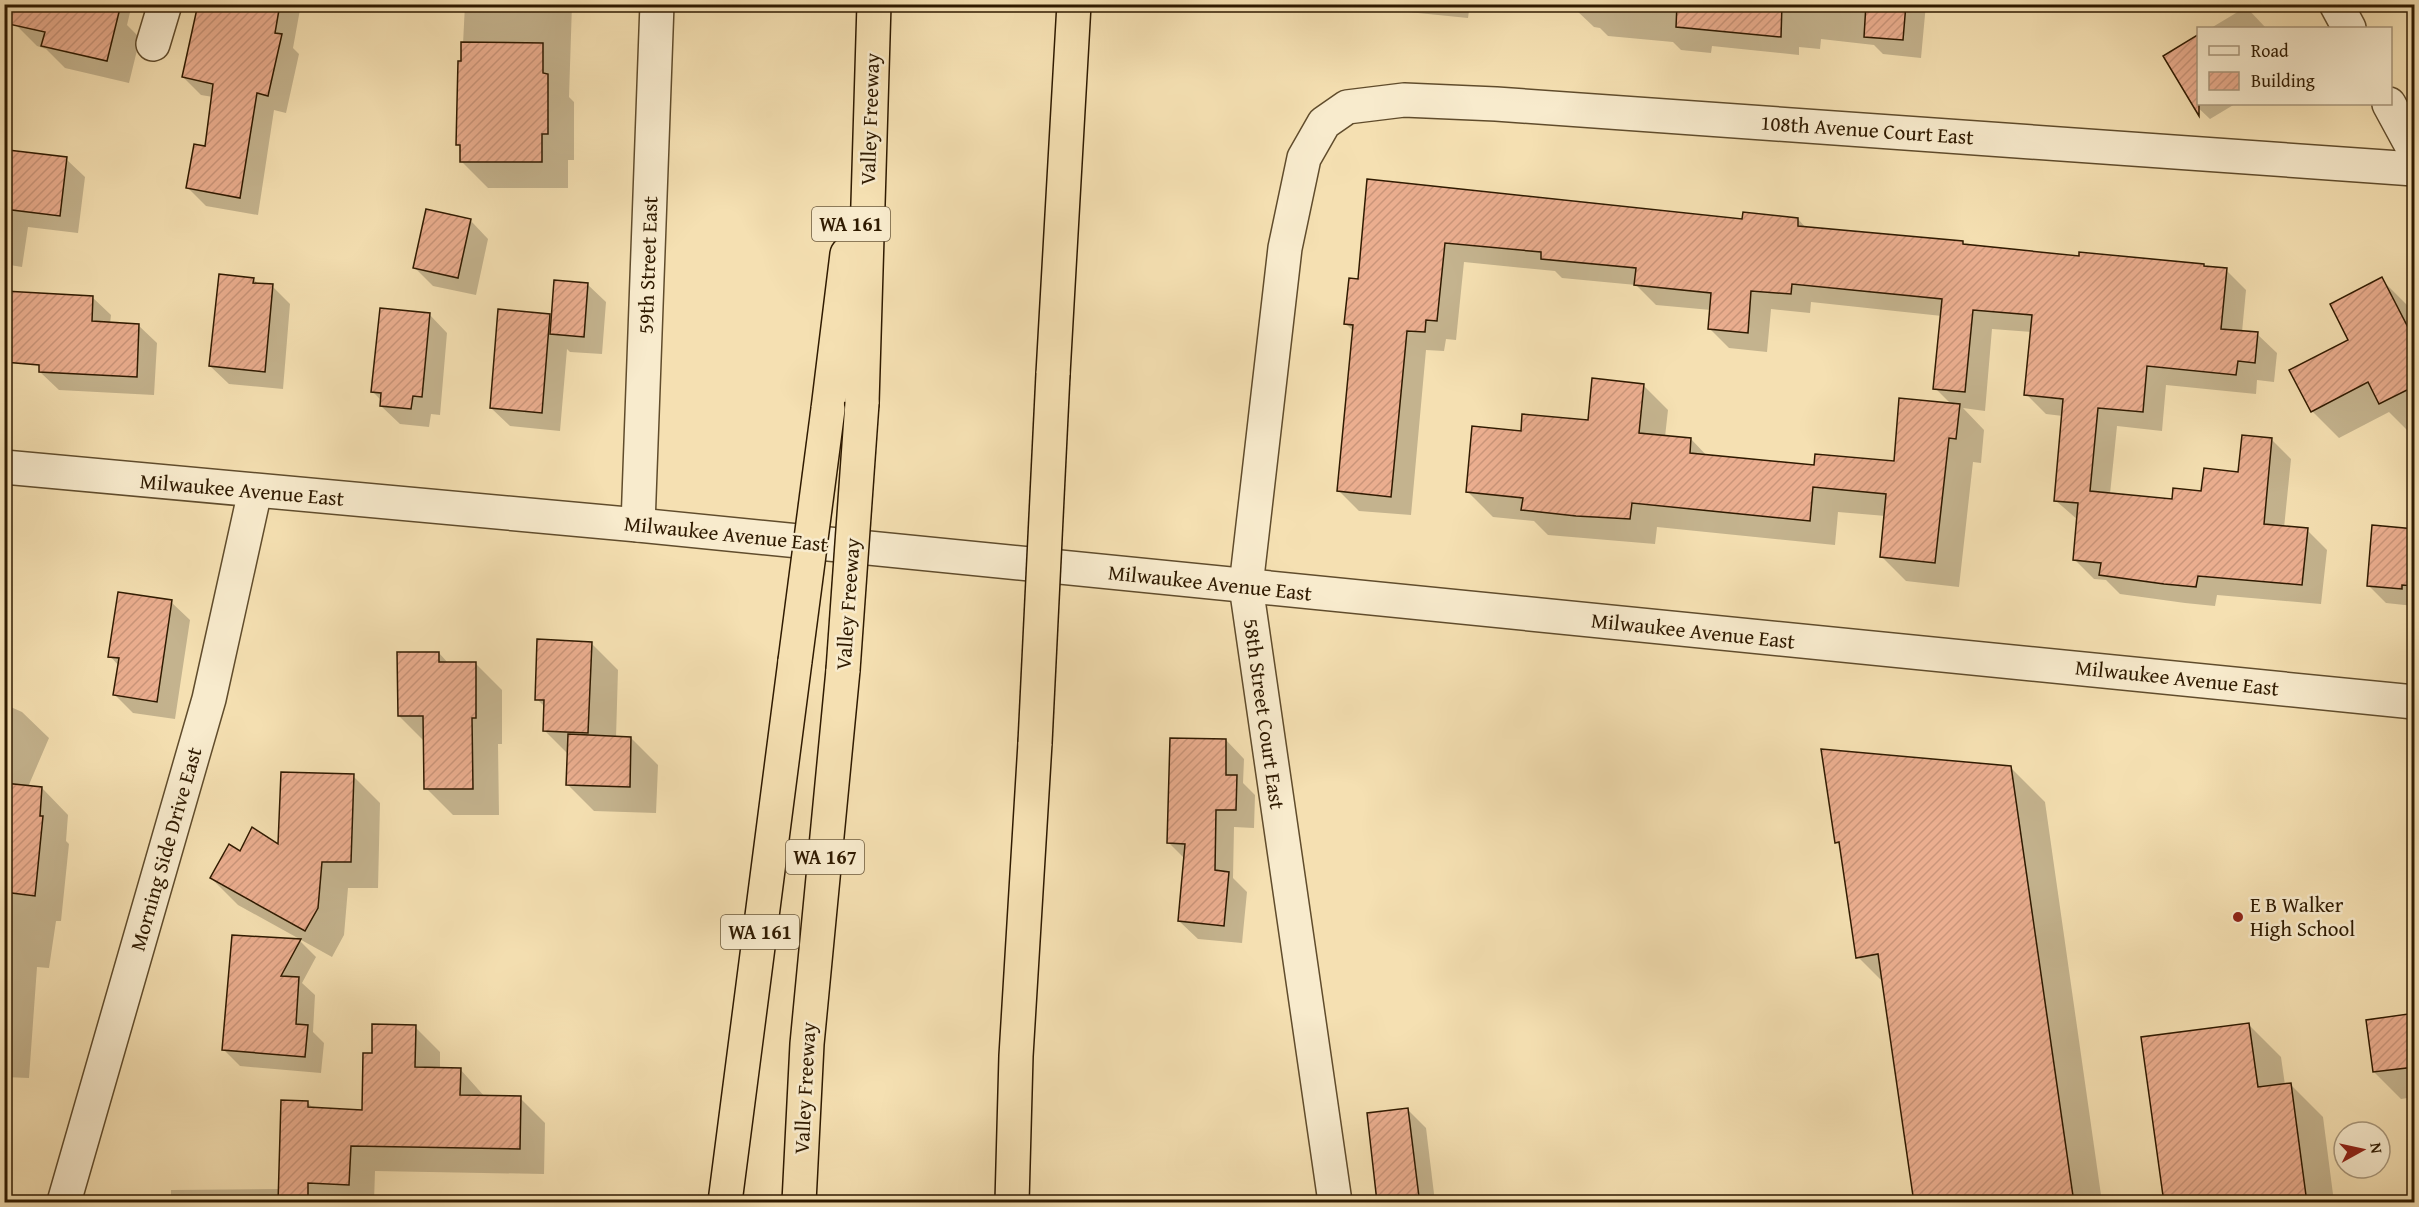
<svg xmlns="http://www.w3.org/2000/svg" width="2419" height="1207" viewBox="0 0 2419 1207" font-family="'Gentium Book Plus',serif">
<defs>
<pattern id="building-hatch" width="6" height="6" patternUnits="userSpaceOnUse" patternTransform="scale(1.5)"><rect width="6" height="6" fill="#ebae8f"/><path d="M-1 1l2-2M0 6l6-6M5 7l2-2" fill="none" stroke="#ca957a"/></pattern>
</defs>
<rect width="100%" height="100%" fill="#f5e0b2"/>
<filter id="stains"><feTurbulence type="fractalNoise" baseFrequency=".00333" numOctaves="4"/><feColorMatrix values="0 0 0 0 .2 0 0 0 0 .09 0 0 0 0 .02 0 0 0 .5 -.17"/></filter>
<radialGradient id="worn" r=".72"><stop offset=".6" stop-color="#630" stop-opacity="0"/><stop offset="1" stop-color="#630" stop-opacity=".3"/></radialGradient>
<!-- shadow -->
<g fill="#0003">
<polygon points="20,4 132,4 127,25 140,38 129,83 65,68 46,49 37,46 15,24"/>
<polygon points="206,4 301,4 293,48 299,54 286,113 274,110 258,215 206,206 188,188 206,148 213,97 201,95 183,77"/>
<polygon points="465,4 572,4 569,97 574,102 574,160 568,160 568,188 488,188 461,161 462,148 458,144"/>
<polygon points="1401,4 1470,4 1468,18 1408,12"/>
<polygon points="1576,4 1926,4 1921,58 1883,54 1874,45 1821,39 1820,49 1799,47 1799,55 1712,46 1711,53 1681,50 1673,42 1608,36 1600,28 1594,27 1575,9"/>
<polygon points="2246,7 2266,28 2211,28"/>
<polygon points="2191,101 2198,104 2235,104 2210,119"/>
<polygon points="9,152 66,159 85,177 78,233 28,227 22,267 4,264 4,193"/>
<polygon points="1369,181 1744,220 1798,219 1807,229 1963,243 1966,246 2080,258 2204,265 2207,268 2226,270 2246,290 2242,332 2257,334 2277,353 2274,382 2257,380 2256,394 2166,385 2162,431 2117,426 2110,494 2173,500 2203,493 2239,473 2271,439 2291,459 2284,528 2307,530 2327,550 2321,604 2217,595 2215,606 2185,603 2120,594 2106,580 2094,579 2075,560 2078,520 2055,500 2063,416 2046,414 2026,394 2032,332 1992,329 1985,411 1963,408 1984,430 1981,463 1973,462 1959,587 1906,581 1881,556 1886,516 1838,512 1835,545 1657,527 1655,544 1548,535 1534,521 1493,517 1468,492 1522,433 1590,421 1643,385 1668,410 1665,437 1691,439 1708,457 1815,467 1895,463 1951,404 1935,388 1942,316 1811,302 1810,313 1771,309 1767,352 1729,348 1709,328 1711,310 1656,305 1636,285 1562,278 1555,271 1464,262 1456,340 1446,339 1444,351 1426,350 1411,515 1359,511 1339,491 1354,332 1346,324 1359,280"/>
<polygon points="470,220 488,239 476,295 433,286 415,268"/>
<polygon points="253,279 259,285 272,286 290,304 283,389 229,384 210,366 218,283"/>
<polygon points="2381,279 2408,306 2414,318 2414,426 2407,430 2389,412 2339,438 2312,411"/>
<polygon points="587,284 606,302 602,354 570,352 567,349 560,431 510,426 491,408 550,315 553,319"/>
<polygon points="92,297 111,315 110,324 138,325 157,343 154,395 59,390 40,372"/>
<polygon points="429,314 447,333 440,415 431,414 429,427 400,424 381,406 382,401 373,392"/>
<polygon points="2414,531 2414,606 2386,603 2368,585"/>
<polygon points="171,602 190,620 175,719 133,713 115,695 119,666 110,656"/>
<polygon points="591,643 618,670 616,738 631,738 658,765 656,813 594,811 567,784 568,754 545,731 545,707 537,699"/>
<polygon points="439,653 449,664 475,663 502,690 502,744 498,744 499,815 453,815 426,788 425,742 399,716"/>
<polygon points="4,704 22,712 49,738 28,787 42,788 68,815 66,841 69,844 61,921 56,921 49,968 37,967 29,1078 4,1077"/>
<polygon points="1226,740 1244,759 1243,783 1255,795 1254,828 1234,827 1233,878 1247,892 1242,943 1198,939 1179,921 1185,859 1169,843"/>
<polygon points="2010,767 2045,802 2102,1202 1916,1202 1884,983 1858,957 1842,847 1836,842"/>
<polygon points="353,776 380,803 378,888 348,888 344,935 332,957 238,905 211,878 241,853 280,847"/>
<polygon points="234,937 300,941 316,957 302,983 315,995 313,1032 324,1043 321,1073 240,1066 223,1049"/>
<polygon points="2414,1015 2414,1097 2401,1099 2374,1072"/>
<polygon points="2248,1024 2281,1057 2285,1085 2290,1084 2323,1117 2334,1202 2165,1202"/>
<polygon points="415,1027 440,1052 440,1069 460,1069 485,1097 520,1098 545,1123 544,1174 375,1171 374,1202 171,1202 171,1190 280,1189 307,1102 314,1109 364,1111 373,1054"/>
<polygon points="1408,1110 1426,1128 1435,1202 1380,1202"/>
</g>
<!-- building -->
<g fill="url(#building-hatch)" stroke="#2f1a00" stroke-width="1.5">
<polygon points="4,4 121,4 107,61 41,46 45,32 4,23"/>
<polygon points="198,4 280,4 275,33 282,34 268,96 257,93 240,198 186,188 194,144 205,146 213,84 182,77"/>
<polygon points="1677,4 1782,4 1781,37 1676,27"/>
<polygon points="1866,4 1906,4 1903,40 1864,37"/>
<polygon points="2199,34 2199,116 2163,56"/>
<polygon points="461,42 543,43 543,73 548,74 548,134 542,134 542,162 460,162 460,145 456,145 458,61 461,61"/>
<polygon points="8,150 67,157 60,216 4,209"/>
<polygon points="1367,179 1742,219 1743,212 1798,218 1798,226 1963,241 1963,244 2079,256 2079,252 2204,264 2204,266 2227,268 2221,329 2258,332 2255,363 2238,361 2236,375 2147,366 2143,412 2098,408 2090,491 2172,499 2173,488 2201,491 2204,468 2238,472 2242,435 2272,438 2264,524 2308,528 2302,585 2198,576 2196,587 2164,584 2099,575 2101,563 2073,560 2078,503 2054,501 2063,399 2024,395 2032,315 1973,310 1965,392 1933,389 1942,299 1792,284 1791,294 1751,291 1748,333 1708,329 1711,293 1634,285 1636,268 1541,259 1541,252 1445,243 1437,321 1426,320 1425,332 1407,331 1391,497 1337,491 1353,325 1344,324 1349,278 1358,279"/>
<polygon points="426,209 471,219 458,278 413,268"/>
<polygon points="219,274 254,278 253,283 273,284 265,372 209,366"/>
<polygon points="2382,277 2415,341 2415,386 2379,404 2368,382 2311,412 2289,370 2348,340 2330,304"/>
<polygon points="554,280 588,283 584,337 550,334"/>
<polygon points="4,291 93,296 92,321 139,324 137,377 39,372 39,365 4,362"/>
<polygon points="380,308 430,313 422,397 413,396 411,409 380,406 381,393 371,392"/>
<polygon points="498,309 550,314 542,413 490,408"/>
<polygon points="1592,378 1644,384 1639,433 1691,438 1690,453 1814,465 1815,454 1894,461 1899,398 1960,404 1956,439 1949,438 1935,563 1880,557 1886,494 1813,487 1810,521 1632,503 1630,519 1576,516 1521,510 1523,498 1466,492 1472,426 1521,431 1522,414 1588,420"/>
<polygon points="2372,525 2415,529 2415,586 2402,585 2402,589 2367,586"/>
<polygon points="118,592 172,600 157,702 113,695 119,658 108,657"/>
<polygon points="537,639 592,642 588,733 543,731 544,700 535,700"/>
<polygon points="397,652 439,652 439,662 476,662 476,718 472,718 473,789 424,789 423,716 398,716"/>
<polygon points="568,734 631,737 630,787 566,785"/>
<polygon points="1170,738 1226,739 1226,775 1237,775 1236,810 1216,810 1215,870 1229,872 1224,926 1178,921 1185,844 1167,843"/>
<polygon points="1821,749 2011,766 2074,1203 1914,1203 1878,954 1856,958 1839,842 1835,843"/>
<polygon points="281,772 354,774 351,862 322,862 318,908 305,931 210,878 229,844 240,851 252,827 278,844"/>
<polygon points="4,783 42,787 40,816 43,816 35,896 4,892"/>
<polygon points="232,935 301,939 281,976 299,977 296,1024 308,1025 305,1057 222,1050"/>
<polygon points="2415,1013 2415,1067 2373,1072 2366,1020"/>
<polygon points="2249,1023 2258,1087 2291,1083 2307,1203 2164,1203 2141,1037"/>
<polygon points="372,1024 416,1025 415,1067 461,1068 460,1095 521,1096 520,1149 351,1146 349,1185 308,1183 308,1203 278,1203 281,1100 308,1101 308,1107 362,1110 363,1053 372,1053"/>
<polygon points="1408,1108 1419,1197 1377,1202 1367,1113"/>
</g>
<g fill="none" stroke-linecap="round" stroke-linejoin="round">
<defs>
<g id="minor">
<polyline points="2336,4 2349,28"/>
<polyline points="153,44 165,4"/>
<polyline points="2389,104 2414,150"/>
<polyline points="638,525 657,4"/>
<polyline points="64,1202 209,699 255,491"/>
<polyline points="1335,1202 1246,586 1285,248 1304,158 1324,123 1347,107 1404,100 1496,104 2414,169"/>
</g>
<polyline id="tertiary" points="4,467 638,525 2414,702"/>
<g id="motorway">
<polyline points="1053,374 1074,4"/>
<polyline points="862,403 874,4"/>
<polyline points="828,409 847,254"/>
<polyline points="725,1202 795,661"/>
<polyline points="799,1202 807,1044 843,670"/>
<polyline points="1012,1202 1016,1056 1035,743"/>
</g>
</defs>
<!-- minor casing -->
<use href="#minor" stroke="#604c2c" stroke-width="36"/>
<!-- tertiary casing -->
<use href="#tertiary" stroke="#604c2c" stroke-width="36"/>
<!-- motorway casing -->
<use href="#motorway" stroke="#2f1a00" stroke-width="36"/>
<!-- minor -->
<use href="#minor" stroke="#f8ebcd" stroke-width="33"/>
<!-- tertiary -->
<use href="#tertiary" stroke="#f8ebcd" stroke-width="33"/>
<!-- motorway -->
<use href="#motorway" stroke="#f5e0b2" stroke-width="33"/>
<defs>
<g id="motorway-bridge">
<polyline points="795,661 828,409"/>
<polyline points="843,670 862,403"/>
<polyline points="1035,743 1053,374"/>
</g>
</defs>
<!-- motorway-bridge casing -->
<use href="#motorway-bridge" stroke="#2f1a00" stroke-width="36" stroke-linecap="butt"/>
<!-- motorway-bridge -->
<use href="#motorway-bridge" stroke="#f5e0b2" stroke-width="33"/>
</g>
<!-- markers -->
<circle fill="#8f2418" stroke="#f8ebcd" stroke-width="2" cx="2238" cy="917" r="6"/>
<g text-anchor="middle" stroke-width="5" stroke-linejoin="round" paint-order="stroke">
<!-- shield labels -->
<g fill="#f8ebcd" stroke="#6b593e" stroke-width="1.5">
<rect x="812" y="207" width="78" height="34" rx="4.5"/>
<rect x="786" y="840" width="78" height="34" rx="4.5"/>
<rect x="721" y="915" width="78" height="34" rx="4.5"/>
</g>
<g font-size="20" font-weight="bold" fill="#2f1a00">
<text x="851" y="231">WA 161</text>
<text x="825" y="864">WA 167</text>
<text x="760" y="939">WA 161</text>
</g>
<!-- street labels -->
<g font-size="21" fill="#2f1a00" stroke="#f8ebcd">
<text transform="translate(870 119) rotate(-88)" y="7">Valley Freeway</text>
<text transform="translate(1867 130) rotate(4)" y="7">108th Avenue Court East</text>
<text transform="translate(648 265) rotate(-88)" y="7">59th Street East</text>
<text transform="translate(242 490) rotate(5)" y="7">Milwaukee Avenue East</text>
<text transform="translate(726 534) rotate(6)" y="7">Milwaukee Avenue East</text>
<text transform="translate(1210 583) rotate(6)" y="7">Milwaukee Avenue East</text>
<text transform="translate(848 604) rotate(-86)" y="7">Valley Freeway</text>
<text transform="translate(1693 631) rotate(6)" y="7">Milwaukee Avenue East</text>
<text transform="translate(2177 678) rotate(6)" y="7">Milwaukee Avenue East</text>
<text transform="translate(1264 714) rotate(82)" y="7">58th Street Court East</text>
<text transform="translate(166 849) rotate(-74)" y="7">Morning Side Drive East</text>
<text transform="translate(805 1088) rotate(-87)" y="7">Valley Freeway</text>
</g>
<!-- poi labels -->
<g font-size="21" fill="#2f1a00" stroke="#f8ebcd" text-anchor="start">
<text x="2250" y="912">E B Walker<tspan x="2250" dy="24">High School</tspan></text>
</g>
</g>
<!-- margin -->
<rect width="2419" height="1207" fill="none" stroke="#f5e0b2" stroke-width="24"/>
<rect x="6" y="6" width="2407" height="1195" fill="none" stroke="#2f1a00" stroke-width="3"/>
<rect x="12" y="12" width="2395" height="1183" fill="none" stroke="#2f1a00" stroke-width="1.5"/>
<!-- legend -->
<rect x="2197" y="27" width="195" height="78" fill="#f8ebcd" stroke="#a8977b" stroke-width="1.5"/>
<rect x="2209" y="46" width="30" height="9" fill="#f8ebcd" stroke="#a8977b" stroke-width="1.5"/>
<text x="2251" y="57" font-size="18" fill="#2f1a00">Road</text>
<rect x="2209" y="72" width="30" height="18" fill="url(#building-hatch)" stroke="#a8977b" stroke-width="1.5"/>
<text x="2251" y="87" font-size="18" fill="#2f1a00">Building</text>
<!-- north arrow -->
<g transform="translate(2362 1150) rotate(82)"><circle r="28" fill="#f8ebcd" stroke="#a8977b" stroke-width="1.5"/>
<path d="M0-4.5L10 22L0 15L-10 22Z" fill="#8f2418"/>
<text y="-9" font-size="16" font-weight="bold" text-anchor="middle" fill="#2f1a00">N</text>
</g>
<rect width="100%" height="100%" filter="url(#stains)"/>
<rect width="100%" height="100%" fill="url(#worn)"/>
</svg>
